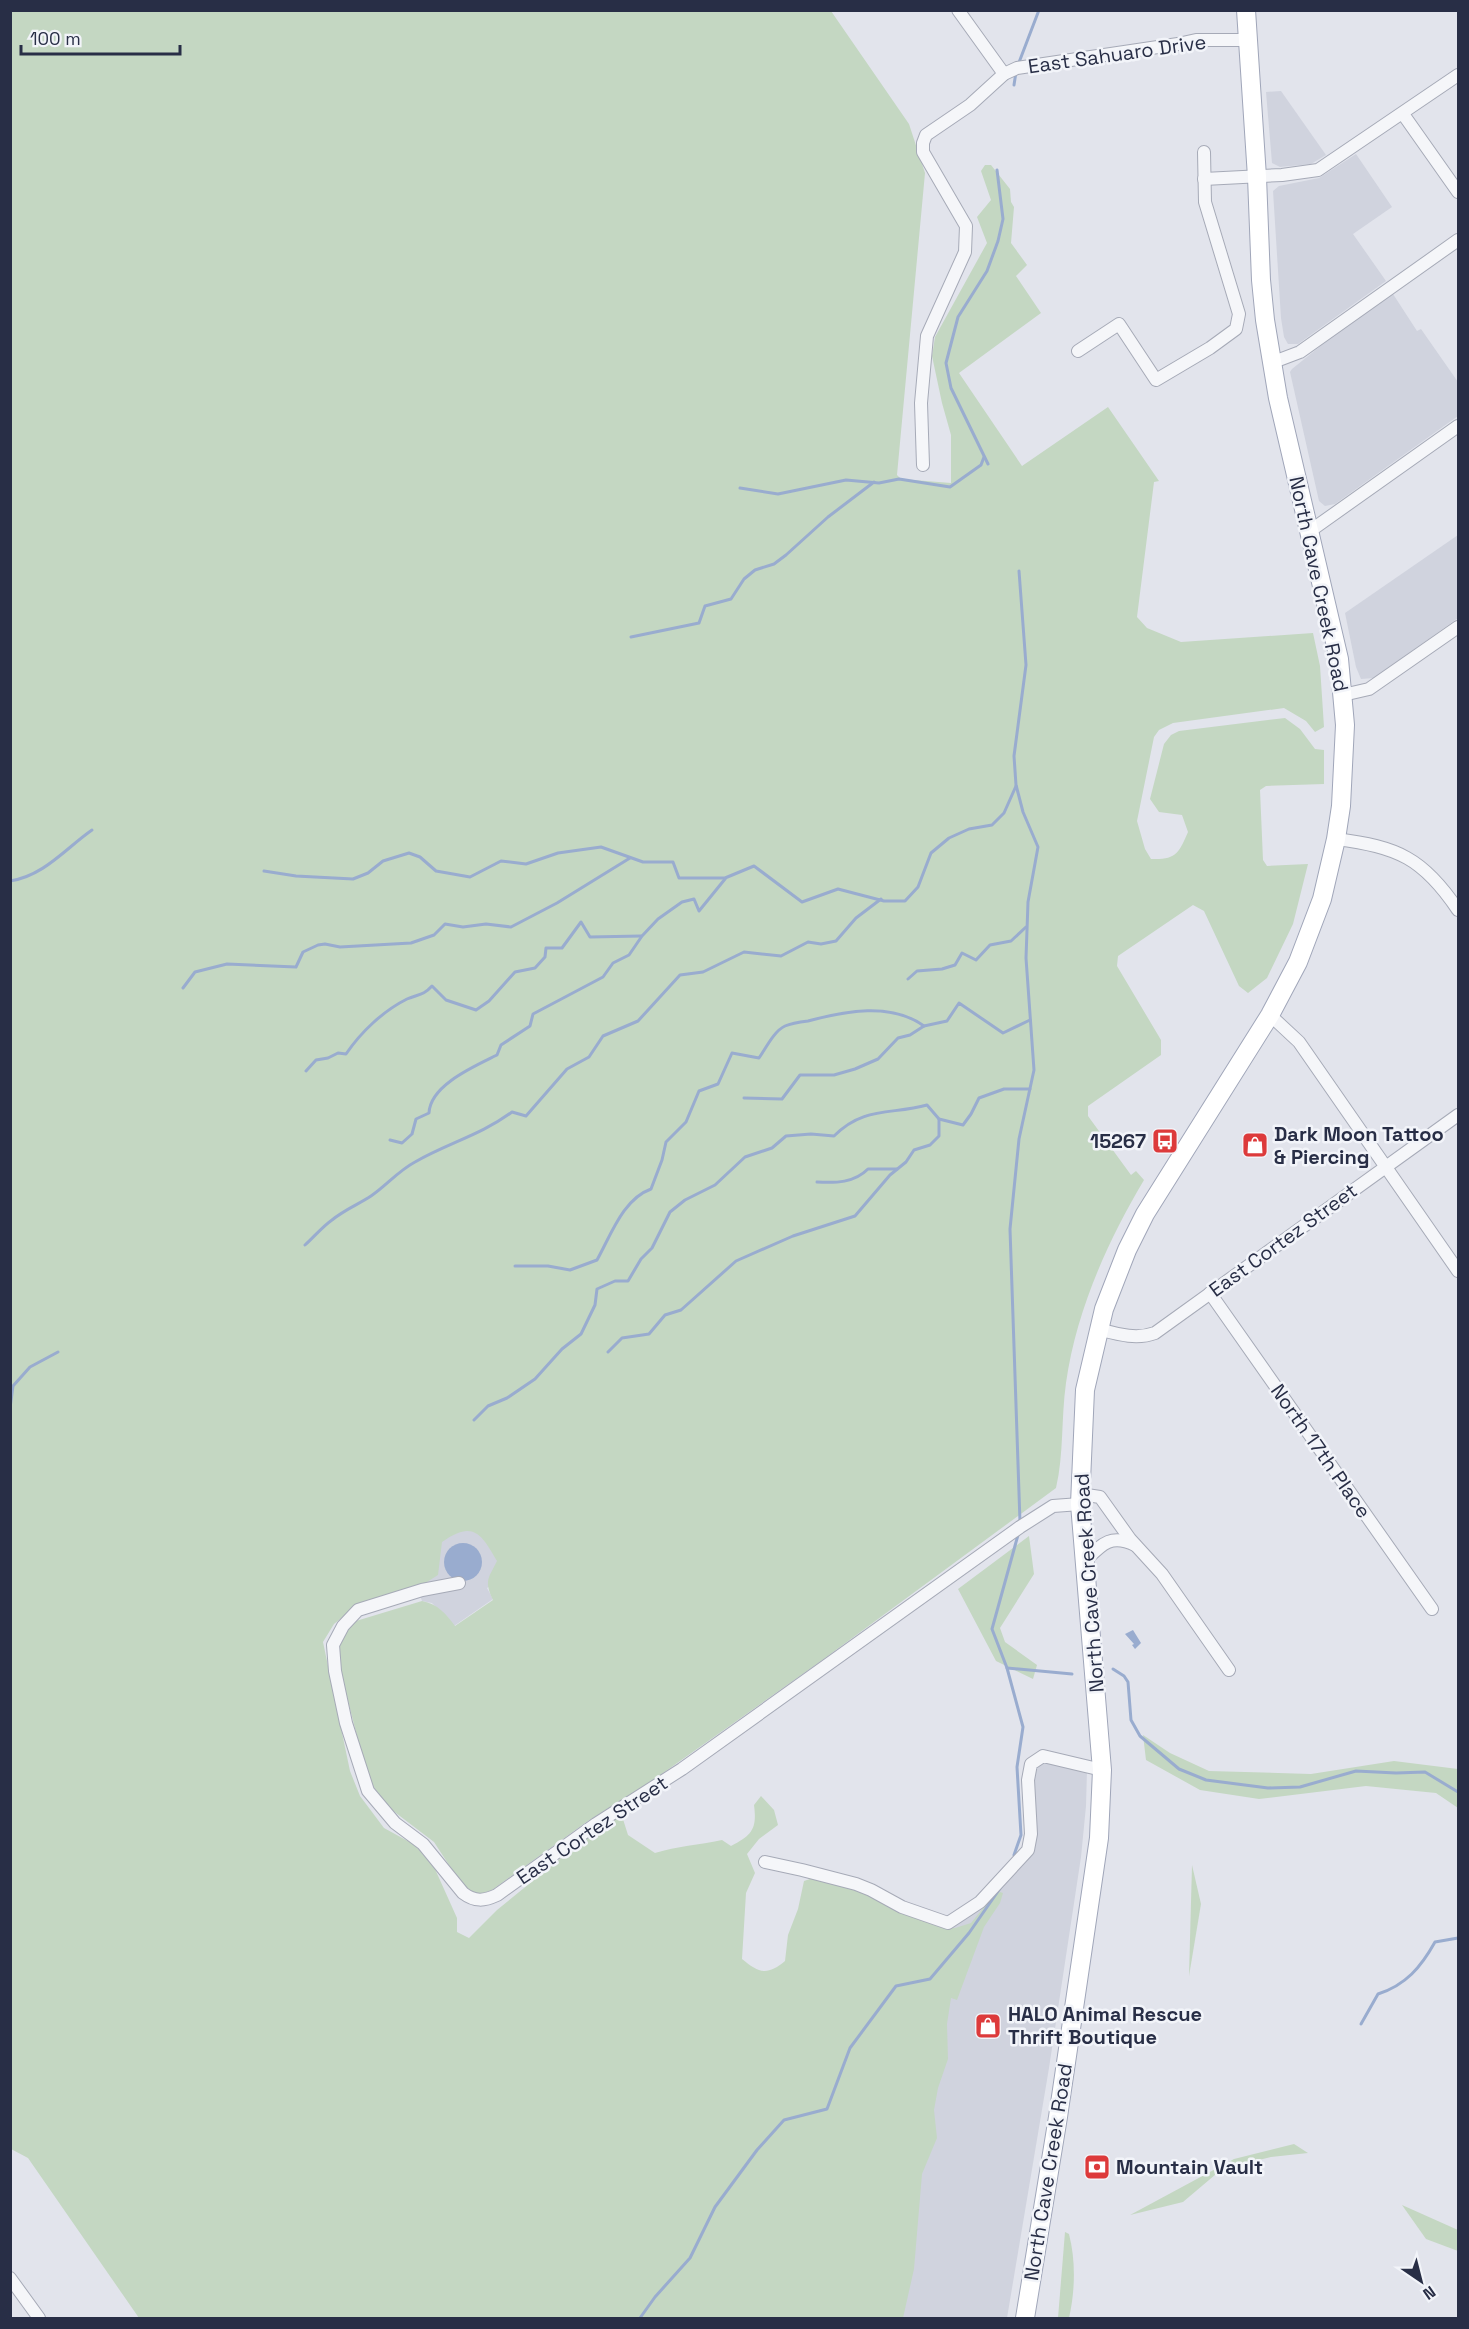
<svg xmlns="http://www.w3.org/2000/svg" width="1469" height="2329" viewBox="0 0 1469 2329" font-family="'Space Grotesk',sans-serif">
<rect width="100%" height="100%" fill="#e2e4ec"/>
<!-- built -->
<g fill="#d0d3de">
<polygon points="1281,91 1326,155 1311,164 1280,167 1272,163 1266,92"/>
<polygon points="1356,154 1392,207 1353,234 1386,281 1298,344 1288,344 1284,337 1281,318 1273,191 1279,186 1319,178"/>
<polygon points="1393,294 1417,331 1421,329 1458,382 1458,416 1335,504 1325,506 1319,501 1290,372 1292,369 1328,340"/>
<polygon points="1458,535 1458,618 1374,678 1361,679 1356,667 1345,613"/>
<polygon points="488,1510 528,1561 487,1588 493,1599 454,1626 432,1603 422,1601 419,1592 429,1522"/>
<polygon points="1044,1759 1087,1770 1086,1806 1081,1857 1049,2068 1007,2318 897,2318 951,1927 983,1906 1030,1854 1031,1767"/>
</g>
<!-- green -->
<g fill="#c4d7c2">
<path d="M10 11H831L909 124 925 173 897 475 901 479 951 483V435L942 403 932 356 935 337 987 243 977 217 991 200 981 171 985 165H991L1010 189 1011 202 1014 207 1011 243 1027 265 1016 276 1041 313 959 373 1022 466 1108 407 1159 481 1154 482 1137 617 1147 628 1181 642 1313 633 1320 666 1324 727 1315 732 1306 721 1284 708 1173 723 1159 730 1154 737 1137 821 1145 849 1151 859C1176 860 1179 853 1188 832L1182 815 1159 812 1150 799 1164 744 1171 735 1179 731 1285 718 1300 729 1315 749 1324 750V784L1266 786 1260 790 1263 860 1267 866 1308 864 1293 924 1267 978 1248 993 1239 986 1204 911 1193 905 1118 956 1117 966 1161 1040V1055L1088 1106V1116L1131 1175 1136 1171 1144 1180C1107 1242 1076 1312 1066 1383 1061 1418 1064 1454 1056 1488L821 1661 656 1778 588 1821 492 1890 478 1895 462 1885 434 1842 388 1807 368 1779 336 1654 343 1634 356 1621 422 1601C438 1604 446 1614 455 1626L493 1600C484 1581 488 1579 497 1561 481 1533 473 1520 442 1542L438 1575 419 1587 354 1608 334 1624 323 1642 350 1771 360 1796 384 1828 415 1845 435 1869 457 1918V1932L469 1938 497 1910 598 1828 622 1816 628 1835 655 1853C677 1846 699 1845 722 1840L731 1846C753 1835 757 1828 754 1805L761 1796 774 1810 778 1825 759 1839 747 1854 755 1873 746 1893 742 1959C759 1973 767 1976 785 1961L788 1935 798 1909 804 1881 816 1877 870 1892 894 1910 940 1926 955 1928 971 1923 993 1896 1000 1892 1003 1893 1000 1903 984 1927 957 2000 951 1998 947 2024 948 2059 938 2088 934 2110 937 2138 922 2174 914 2269 903 2318H139L28 2158 11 2149Z"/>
<polygon points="1029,1536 1034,1574 1000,1628 1005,1642 1037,1665 1033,1679 996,1661 958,1589"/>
<polygon points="1143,1735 1170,1753 1209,1771 1311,1774 1394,1761 1458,1769 1458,1808 1436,1793 1366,1786 1259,1799 1200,1790 1146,1760"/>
<polygon points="1192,1865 1201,1904 1189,1976"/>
<polygon points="1294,2144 1308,2153 1271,2157 1222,2169 1183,2202 1130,2215 1234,2159"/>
<polygon points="1402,2205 1458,2230 1458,2251 1426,2239"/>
<path d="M1065 2232 1069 2234C1076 2261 1075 2292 1069 2318H1058Z"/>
</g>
<!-- water -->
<g fill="#99accf">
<circle cx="463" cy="1562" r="19"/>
<polygon points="1133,1630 1141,1643 1135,1649 1132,1645 1134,1644 1125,1634"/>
</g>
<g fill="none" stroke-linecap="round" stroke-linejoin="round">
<!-- stream -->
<g stroke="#99accf" stroke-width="3">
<polyline points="1018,65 1039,10"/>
<polyline points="1014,85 1016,72"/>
<polyline points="988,464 951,388 946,363 958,317 987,271 998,241 1003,219 997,170"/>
<polyline points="740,488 778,494 846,480 879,483 899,479 950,487 981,465 984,457"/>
<polyline points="1019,571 1026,665 1014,756 1016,785 1023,812 1038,847 1028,902 1026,958 1034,1070 1019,1139 1010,1229 1020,1522"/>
<polyline points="631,637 699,623 705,606 731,599 744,579 755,570 774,564 786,555 828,517 874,482"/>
<polyline points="264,871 296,876 353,879 368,873 383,861 409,853 420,857 436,871 470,877 501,861 526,864 558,853 601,847 643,862 673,862 679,878 725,878 754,866 802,902 838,889 884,901 905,901 918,887 931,853 949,838 969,829 992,825 1004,813 1016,786"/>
<path d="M10 881C44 876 66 848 92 830"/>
<polyline points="908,979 917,971 942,969 955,965 962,953 976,960 990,945 1011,941 1026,927"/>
<polyline points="183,988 195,972 227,964 296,967 303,952 318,945 325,944 340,947 411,943 434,935 445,924 463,927 486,924 511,927 557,903 630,858"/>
<path d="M306 1071 316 1060 328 1058 338 1053 346 1054C361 1032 383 1011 407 999 418 994 423 996 432 986L446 1000 476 1010 489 1001 515 972 535 968 545 957 546 948H562L581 922 590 937 641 936"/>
<polyline points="744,1098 782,1099 800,1075 834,1075 855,1069 878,1059 898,1038 910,1035 924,1026"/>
<path d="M390 1140 402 1143 412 1134 416 1119 429 1113C430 1085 475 1066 497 1055L501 1045 530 1026 533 1014 603 977 613 963 629 955 642 936 658 919 682 902 694 899 699 911 725 879"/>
<path d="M817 1182C836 1183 854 1183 868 1169H897"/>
<path d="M305 1245C314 1237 322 1227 332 1220 344 1210 359 1204 371 1196 386 1186 398 1171 415 1162 448 1143 481 1135 512 1112L526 1116 567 1069 589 1057 603 1036 638 1021 680 975 703 972 744 952 781 956 808 942 821 944 836 941 856 918 881 899"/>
<path d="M515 1266H548L570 1270 597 1260C611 1235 623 1199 651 1189L662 1160 666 1142 686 1122 699 1091 718 1084 732 1053 759 1058C766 1048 774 1031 785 1026 792 1023 800 1022 808 1021 845 1011 891 1002 924 1026L947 1021 959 1003 1003 1033 1030 1020"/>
<polyline points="608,1352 622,1338 649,1334 665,1315 681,1310 736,1261 793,1236 855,1216 890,1175 906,1162 914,1150 930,1145 939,1136 939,1119"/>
<polyline points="10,1408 13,1386 30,1367 58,1352"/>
<path d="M474 1420 488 1406 507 1398 535 1379 562 1349 581 1334 595 1305 597 1289 615 1281H628L641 1259 652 1248 670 1212 685 1200 715 1185 745 1157 772 1148 786 1136 811 1134 834 1136C864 1106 891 1115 927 1105L939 1119 963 1125 971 1114 979 1098 1004 1089H1030"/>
<polyline points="1007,1668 1072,1674"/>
<polyline points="1113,1669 1124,1676 1128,1682 1131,1720 1140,1736 1179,1769 1206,1780 1268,1788 1300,1787 1356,1771 1396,1773 1425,1772 1458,1792"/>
<polyline points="1014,1855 1021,1835 1017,1767 1023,1727 1007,1668 992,1629 1018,1535"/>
<path d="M1361 2024 1378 1994C1406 1985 1421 1967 1435 1942L1458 1938"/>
<polyline points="640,2318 655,2297 690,2258 715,2207 757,2150 784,2120 827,2109 850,2048 896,1986 930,1979 969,1933 1001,1887"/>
</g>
<defs>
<g id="street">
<polyline points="958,10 1004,74"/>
<polyline points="1403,114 1458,192"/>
<polyline points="1204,179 1282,175 1318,170 1458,75"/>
<polyline points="1078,351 1119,324 1156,380 1210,348 1236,329 1239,314 1205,202 1204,152"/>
<polyline points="1271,363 1300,352 1458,240"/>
<polyline points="923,465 921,403 927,336 965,252 966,226 923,152 923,143 926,135 970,105 1004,74 1017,68 1178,44 1196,40 1248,40"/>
<polyline points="1310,531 1458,426"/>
<polyline points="1343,695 1369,689 1458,627"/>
<path d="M1336 839C1398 847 1423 858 1458 910"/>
<polyline points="1270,1015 1299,1042 1458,1271"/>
<polyline points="1210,1293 1432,1609"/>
<path d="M1098 1329C1117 1334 1136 1340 1155 1333L1458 1115"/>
<polyline points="1080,1494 1100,1497 1130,1539 1162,1574 1229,1670"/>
<path d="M1084 1562C1101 1545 1110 1533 1135 1545"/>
<path d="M459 1583 422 1590 358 1610 343 1626 333 1645 335 1671 346 1723 368 1791 395 1823 423 1844 463 1893C475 1902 484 1901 497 1895L596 1824 682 1769 1020 1527 1053 1506 1080 1504"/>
<polyline points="765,1862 802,1870 856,1884 871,1890 902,1907 948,1923 980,1902 1028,1850 1031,1834 1028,1780 1031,1764 1043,1756 1102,1770"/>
<polyline points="10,2278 39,2318"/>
</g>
<polyline id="primary" points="1025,2318 1058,2117 1099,1838 1102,1770 1080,1504 1085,1390 1104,1309 1127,1250 1145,1214 1270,1015 1298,962 1322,899 1336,839 1341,806 1345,725 1339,659 1278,398 1265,320 1261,280 1257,177 1246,10"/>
</defs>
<!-- street casing -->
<use href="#street" stroke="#a6aab7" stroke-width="14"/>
<!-- primary casing -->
<use href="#primary" stroke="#a0a6b9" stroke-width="20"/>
<!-- street -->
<use href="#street" stroke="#f5f6f9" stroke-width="12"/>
<!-- primary -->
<use href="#primary" stroke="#fff" stroke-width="18"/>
</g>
<!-- icons -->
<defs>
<symbol id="bus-square" viewBox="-11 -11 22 22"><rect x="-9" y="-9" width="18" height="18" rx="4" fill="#dd3a3b" stroke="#f2f4f9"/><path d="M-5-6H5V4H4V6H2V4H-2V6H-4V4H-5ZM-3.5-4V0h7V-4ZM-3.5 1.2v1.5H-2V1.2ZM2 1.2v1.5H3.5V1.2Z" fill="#fff"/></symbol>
<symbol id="shop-square" viewBox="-11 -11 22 22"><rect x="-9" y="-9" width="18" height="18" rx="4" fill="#dd3a3b" stroke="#f2f4f9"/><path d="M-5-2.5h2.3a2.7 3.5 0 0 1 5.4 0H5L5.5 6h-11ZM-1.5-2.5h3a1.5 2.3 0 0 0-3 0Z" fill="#fff"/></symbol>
<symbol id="bank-square" viewBox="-11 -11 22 22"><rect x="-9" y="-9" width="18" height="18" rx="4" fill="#dd3a3b" stroke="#f2f4f9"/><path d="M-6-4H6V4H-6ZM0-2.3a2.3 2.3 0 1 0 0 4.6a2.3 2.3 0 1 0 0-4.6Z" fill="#fff"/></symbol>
</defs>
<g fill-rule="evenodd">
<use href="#bus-square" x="1150" y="1126" width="30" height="30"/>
<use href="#shop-square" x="1240" y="1130" width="30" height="30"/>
<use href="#shop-square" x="973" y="2011" width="30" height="30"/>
<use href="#bank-square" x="1082" y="2152" width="30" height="30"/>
</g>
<g text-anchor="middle" stroke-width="5" stroke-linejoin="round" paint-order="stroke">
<!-- street labels -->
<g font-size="20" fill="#282e46" stroke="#f2f4f9">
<text transform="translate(1117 54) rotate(-8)" y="7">East Sahuaro Drive</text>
<text transform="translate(1319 584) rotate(78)" y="7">North Cave Creek Road</text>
<text transform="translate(1283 1240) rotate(-36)" y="7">East Cortez Street</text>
<text transform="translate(1321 1451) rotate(55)" y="7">North 17th Place</text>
<text transform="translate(1089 1583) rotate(-94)" y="7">North Cave Creek Road</text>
<text transform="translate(592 1830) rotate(-34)" y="7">East Cortez Street</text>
<text transform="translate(1048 2172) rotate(-81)" y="7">North Cave Creek Road</text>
</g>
<!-- poi labels -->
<g font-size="20" font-weight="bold" fill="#282e46" stroke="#f2f4f9" text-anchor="start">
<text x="1274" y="1141">Dark Moon Tattoo<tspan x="1274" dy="23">&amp; Piercing</tspan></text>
<text x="1146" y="1148" text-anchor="end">15267</text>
<text x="1008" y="2021">HALO Animal Rescue<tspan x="1008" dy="23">Thrift Boutique</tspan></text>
<text x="1116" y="2174">Mountain Vault</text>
</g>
</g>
<!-- border -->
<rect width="1469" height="2329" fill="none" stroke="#282e46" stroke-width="24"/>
<!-- north arrow -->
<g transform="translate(1421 2281) rotate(145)" stroke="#f2f4f9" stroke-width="4.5" paint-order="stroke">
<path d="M0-4.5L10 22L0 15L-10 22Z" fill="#282e46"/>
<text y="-9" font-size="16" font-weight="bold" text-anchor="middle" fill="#282e46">N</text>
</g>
<!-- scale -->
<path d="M21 45v9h159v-9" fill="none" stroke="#282e46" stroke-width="3"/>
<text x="30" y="45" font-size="18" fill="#282e46" stroke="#f2f4f9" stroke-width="4.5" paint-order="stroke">100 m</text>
</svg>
